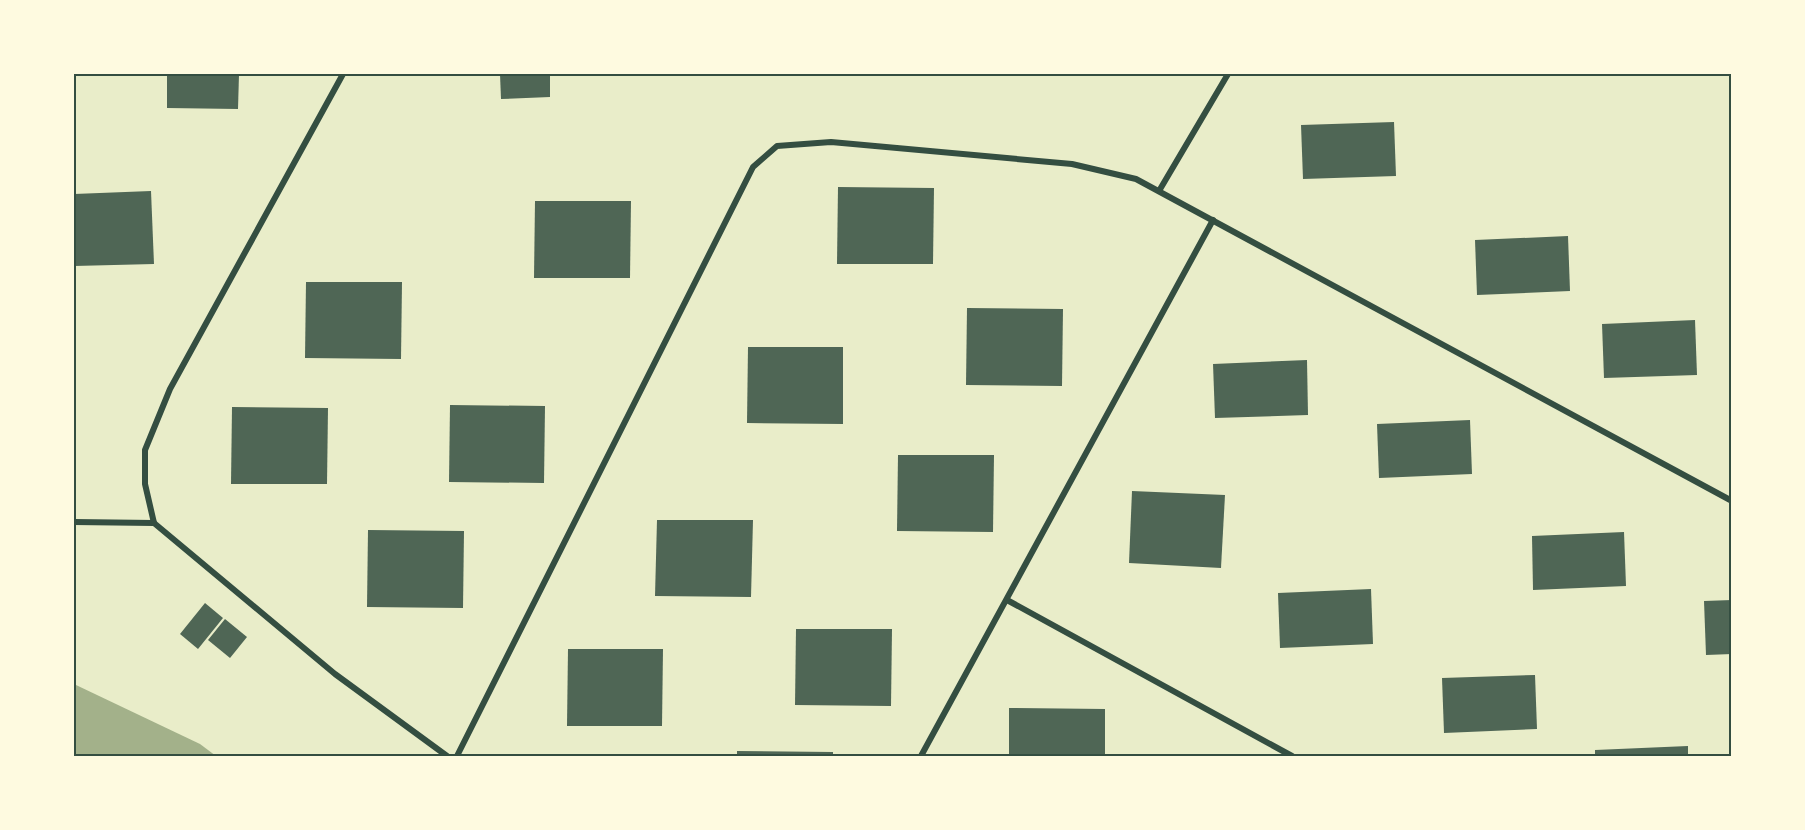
<svg xmlns="http://www.w3.org/2000/svg" width="1805" height="830" viewBox="0 0 1805 830" font-family="'Asap Condensed',sans-serif">
<rect width="100%" height="100%" fill="#e9edc9"/>
<!-- water -->
<polygon fill="#a3b18a" points="74,685 76,685 200,744 216,756 74,756"/>
<!-- building -->
<g fill="#4f6655">
<polygon points="167,74 239,74 238,109 167,108"/>
<polygon points="500,74 550,74 550,97 501,99"/>
<polygon points="1394,122 1396,176 1303,179 1301,125"/>
<polygon points="838,187 934,188 933,264 837,264"/>
<polygon points="151,191 154,264 74,266 74,194"/>
<polygon points="535,201 631,201 630,278 534,278"/>
<polygon points="1568,236 1570,291 1477,295 1475,240"/>
<polygon points="306,282 402,282 401,359 305,358"/>
<polygon points="967,308 1063,309 1062,386 966,385"/>
<polygon points="1695,320 1697,375 1604,378 1602,324"/>
<polygon points="748,347 843,347 843,424 747,423"/>
<polygon points="1307,360 1308,415 1215,418 1213,364"/>
<polygon points="450,405 545,406 544,483 449,482"/>
<polygon points="232,407 328,408 327,484 231,484"/>
<polygon points="1470,420 1472,474 1379,478 1377,424"/>
<polygon points="898,455 994,455 993,532 897,531"/>
<polygon points="1132,491 1225,495 1221,568 1129,563"/>
<polygon points="657,520 753,520 751,597 655,596"/>
<polygon points="368,530 464,531 463,608 367,607"/>
<polygon points="1624,532 1626,586 1533,590 1532,536"/>
<polygon points="1371,589 1373,644 1280,648 1278,593"/>
<polygon points="1732,600 1732,654 1706,655 1704,601"/>
<polygon points="205,603 223,618 198,649 180,634"/>
<polygon points="225,619 247,637 230,658 208,640"/>
<polygon points="796,629 892,629 891,706 795,705"/>
<polygon points="568,649 663,649 662,726 567,726"/>
<polygon points="1535,675 1537,729 1444,733 1442,678"/>
<polygon points="1009,708 1105,709 1105,756 1009,756"/>
<polygon points="1688,746 1688,756 1595,756 1595,750"/>
<polygon points="737,751 833,752 833,756 737,756"/>
</g>
<g fill="none" stroke-linecap="round" stroke-linejoin="round">
<!-- minor -->
<g stroke="#344e41" stroke-width="6">
<polyline points="343,74 170,389 145,450 145,484 154,523 335,674 447,756"/>
<polyline points="1159,191 1228,74"/>
<polyline points="74,522 154,523"/>
<polyline points="1007,600 1292,756"/>
<polyline points="457,756 753,167 777,146 831,142 1072,164 1136,179 1732,501"/>
<polyline points="921,756 1213,220"/>
</g>
</g>
<!-- border -->
<rect width="1805" height="830" fill="none" stroke="#fefae0" stroke-width="150"/>
<rect x="75" y="75" width="1655" height="680" fill="none" stroke="#344e41" stroke-width="2"/>
</svg>
